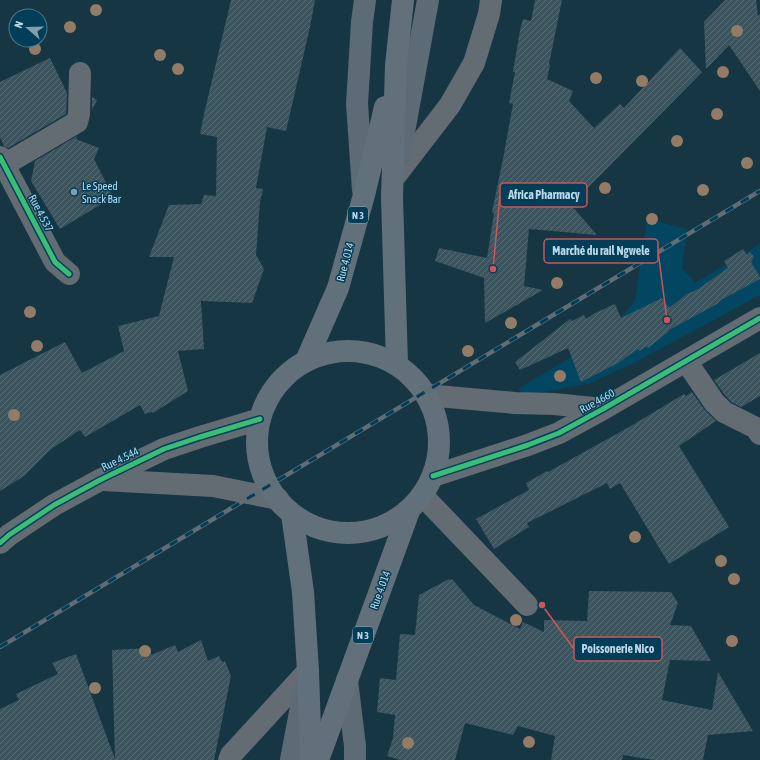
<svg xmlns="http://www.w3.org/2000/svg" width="760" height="760" viewBox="0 0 760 760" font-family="'Asap Condensed',sans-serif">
<defs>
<pattern id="building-hatch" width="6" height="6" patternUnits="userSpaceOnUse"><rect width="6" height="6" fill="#3b545e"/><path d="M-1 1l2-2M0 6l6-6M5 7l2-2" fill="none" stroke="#556c75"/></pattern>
</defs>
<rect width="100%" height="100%" fill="#163643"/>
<!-- built -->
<polygon fill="#034661" points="647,219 687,229 682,268 695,283 760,244 760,295 636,362 591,383 522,396 519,388 602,339 635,301"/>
<!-- building -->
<g fill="url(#building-hatch)">
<polygon points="231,0 315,0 310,27 286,131 267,127 256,188 263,189 260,202 256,255 264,269 252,303 201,301 204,349 178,351 188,391 153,413 152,412 145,414 140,405 85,437 80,430 51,449 24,476 0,491 0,375 65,342 82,373 124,351 118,326 159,316 174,257 149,257 169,205 201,204 204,195 216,196 217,137 200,134 204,114"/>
<polygon points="535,0 562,0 549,64 550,65 547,79 573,91 569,101 594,128 620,104 624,108 680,48 702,72 571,205 597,235 529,229 524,286 543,290 485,323 484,278 435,261 439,248 487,258 494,213 492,212 503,159 513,104 509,103 515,72 513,72 520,30 523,19 531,21"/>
<polygon points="725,0 756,0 758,16 760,14 760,91 729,45 706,69 704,22"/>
<polygon points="50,58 67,93 66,114 8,148 4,146 0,137 0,82"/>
<polygon points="92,97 97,100 92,110"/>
<polygon points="77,136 76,139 99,148 94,159 113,197 60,229 31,181 35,161"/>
<polygon points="743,249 747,255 750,252 754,257 751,262 760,277 760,279 721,300 717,304 669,330 668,332 648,348 647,346 640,351 638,349 618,363 581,382 568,348 520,370 515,362 570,319 572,321 584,315 586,319 595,313 615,304 621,318 662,298 669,308 687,294 698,289 728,268 724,261"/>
<polygon points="760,353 760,396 741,407 731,402 724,394 714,380"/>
<polygon points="692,392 704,409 716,421 679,446 729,527 669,564 620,483 610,489 607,483 527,523 529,527 494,549 476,519 529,490 526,483 547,471 548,472 631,426 684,394 686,396"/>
<polygon points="449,579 450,580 452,579 474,605 520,629 523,622 544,632 544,620 587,621 589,591 671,592 678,603 670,625 691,626 711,661 670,660 662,700 712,710 718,672 753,731 708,735 703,760 654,760 623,755 622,760 551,760 555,736 518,726 513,735 465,723 455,760 400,760 387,756 393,738 395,715 377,712 380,678 396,680 400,634 415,635 419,595"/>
<polygon points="201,640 208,661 219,656 222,662 225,661 231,676 214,760 0,760 0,709 19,700 16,694 58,674 52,663 76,654 115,759 112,650 150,648 151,655 175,645 178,652"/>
</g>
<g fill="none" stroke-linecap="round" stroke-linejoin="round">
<!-- minor -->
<g stroke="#636b73" stroke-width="22">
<polyline points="0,157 55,262 69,274"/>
<polyline points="4,165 77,122 79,114 80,73"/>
<polyline points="396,175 450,105 474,63 489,14 491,0"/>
<polyline points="686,361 714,402 724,412 756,428 760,434"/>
<polyline points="426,395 515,403 554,404 603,409"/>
<polyline points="433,476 528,445 559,433 603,409 760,318"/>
<polyline points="103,480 213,486 278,499"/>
<polyline points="422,495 527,605"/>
<polyline points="0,543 9,535 54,505 100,480 164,449 200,437 260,419"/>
<polyline points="229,760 231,755 308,671"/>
</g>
<!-- major -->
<g stroke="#5d6b76" stroke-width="22">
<polyline points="400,154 428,0"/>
<polyline points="363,190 357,104 362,22 365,0"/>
<polyline points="347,680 355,746 355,760"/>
<polyline points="291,760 304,691"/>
</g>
<!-- highway -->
<g stroke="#62707c" stroke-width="22">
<circle cx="348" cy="442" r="91"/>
<polyline points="306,361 338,288 364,195 385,107"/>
<polyline points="397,364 392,197 396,65 403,0"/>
<polyline points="292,514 303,592 308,671 311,760"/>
<polyline points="318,760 409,511"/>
</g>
<defs>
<polyline id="rail" points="0,647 760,191"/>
</defs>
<!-- rail casing -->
<use href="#rail" stroke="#5e6d76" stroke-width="4.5"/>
<!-- rail -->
<use href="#rail" stroke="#023e57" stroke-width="3" stroke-dasharray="9" stroke-linecap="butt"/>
<defs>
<g id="cycleway">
<polyline points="0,157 55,262 69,274"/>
<polyline points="433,476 528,445 559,433 603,409 760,318"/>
<polyline points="0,543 9,535 54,505 100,480 164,449 200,437 260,419"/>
</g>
</defs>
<!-- cycleway casing -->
<use href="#cycleway" stroke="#023e57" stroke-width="8"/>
<!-- cycleway -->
<use href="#cycleway" stroke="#3abd76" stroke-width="5"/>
</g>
<!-- trees -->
<g fill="#947b66">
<circle cx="96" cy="10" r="6"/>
<circle cx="70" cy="27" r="6"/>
<circle cx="737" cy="31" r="6"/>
<circle cx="35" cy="49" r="6"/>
<circle cx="160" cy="55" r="6"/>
<circle cx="178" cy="69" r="6"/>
<circle cx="723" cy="72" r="6"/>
<circle cx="596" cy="78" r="6"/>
<circle cx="642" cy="81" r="6"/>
<circle cx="717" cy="114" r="6"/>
<circle cx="677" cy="141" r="6"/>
<circle cx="747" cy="163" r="6"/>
<circle cx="605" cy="188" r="6"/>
<circle cx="703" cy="190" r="6"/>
<circle cx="652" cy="219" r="6"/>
<circle cx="608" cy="257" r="6"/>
<circle cx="557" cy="283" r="6"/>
<circle cx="30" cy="312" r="6"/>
<circle cx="511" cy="323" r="6"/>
<circle cx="37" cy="346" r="6"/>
<circle cx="468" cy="351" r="6"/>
<circle cx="560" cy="376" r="6"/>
<circle cx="14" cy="415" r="6"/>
<circle cx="635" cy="537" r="6"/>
<circle cx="721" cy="561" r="6"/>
<circle cx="734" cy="579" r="6"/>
<circle cx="516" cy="620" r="6"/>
<circle cx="732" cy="641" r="6"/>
<circle cx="145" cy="651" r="6"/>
<circle cx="95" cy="688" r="6"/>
<circle cx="529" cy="742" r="6"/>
<circle cx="408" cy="743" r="6"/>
</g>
<!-- markers -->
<circle fill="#839fae" stroke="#023e57" stroke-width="1.5" cx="74" cy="192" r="4"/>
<g text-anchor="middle" stroke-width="3" stroke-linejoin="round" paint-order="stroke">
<!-- shield labels -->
<g fill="#023e57" stroke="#85a9bc" stroke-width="1">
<rect x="348" y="207" width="20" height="16" rx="3"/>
<rect x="353" y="627" width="20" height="16" rx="3"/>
</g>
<g font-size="10" font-weight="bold" fill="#bdd7e7">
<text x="358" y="219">N 3</text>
<text x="363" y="639">N 3</text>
</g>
<!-- poi labels -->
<g font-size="11" fill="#bdd7e7" stroke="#023e57" text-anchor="start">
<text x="82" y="190">Le Speed<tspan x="82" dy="13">Snack Bar</tspan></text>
</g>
<!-- street labels -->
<g font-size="11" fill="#bdd7e7" stroke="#023e57">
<text transform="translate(41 213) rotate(62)" y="4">Rue 4.537</text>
<text transform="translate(345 262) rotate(-75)" y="4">Rue 4.014</text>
<text transform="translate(597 401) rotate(-29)" y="4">Rue 4660</text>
<text transform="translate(120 459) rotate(-26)" y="4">Rue 4.544</text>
<text transform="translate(380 590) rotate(-70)" y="4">Rue 4.014</text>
</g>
</g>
<!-- callouts -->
<path fill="none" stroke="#d05458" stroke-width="1.5" d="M493 269L500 195M667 320L658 251M542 605L574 649"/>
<g fill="#d05458" stroke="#023e57" stroke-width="1.5">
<circle cx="493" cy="269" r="4"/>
<circle cx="667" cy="320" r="4"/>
<circle cx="542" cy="605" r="4"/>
</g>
<g fill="#023e57" stroke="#d05458" stroke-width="1.5">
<rect x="500" y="183" width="87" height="24" rx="4"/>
<rect x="544" y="239" width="114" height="24" rx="4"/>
<rect x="574" y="637" width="88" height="24" rx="4"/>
</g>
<g font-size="12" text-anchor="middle" font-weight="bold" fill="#bdd7e7">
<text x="544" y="199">Africa Pharmacy</text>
<text x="601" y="255">Marché du rail Ngwele</text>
<text x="618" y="653">Poissonerie Nico</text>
</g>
<!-- north arrow -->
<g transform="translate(28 28) rotate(290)"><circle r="19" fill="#023e57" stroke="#4d7b91"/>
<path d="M0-3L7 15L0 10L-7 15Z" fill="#839fae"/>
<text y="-6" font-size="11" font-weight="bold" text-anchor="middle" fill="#bdd7e7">N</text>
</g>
</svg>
